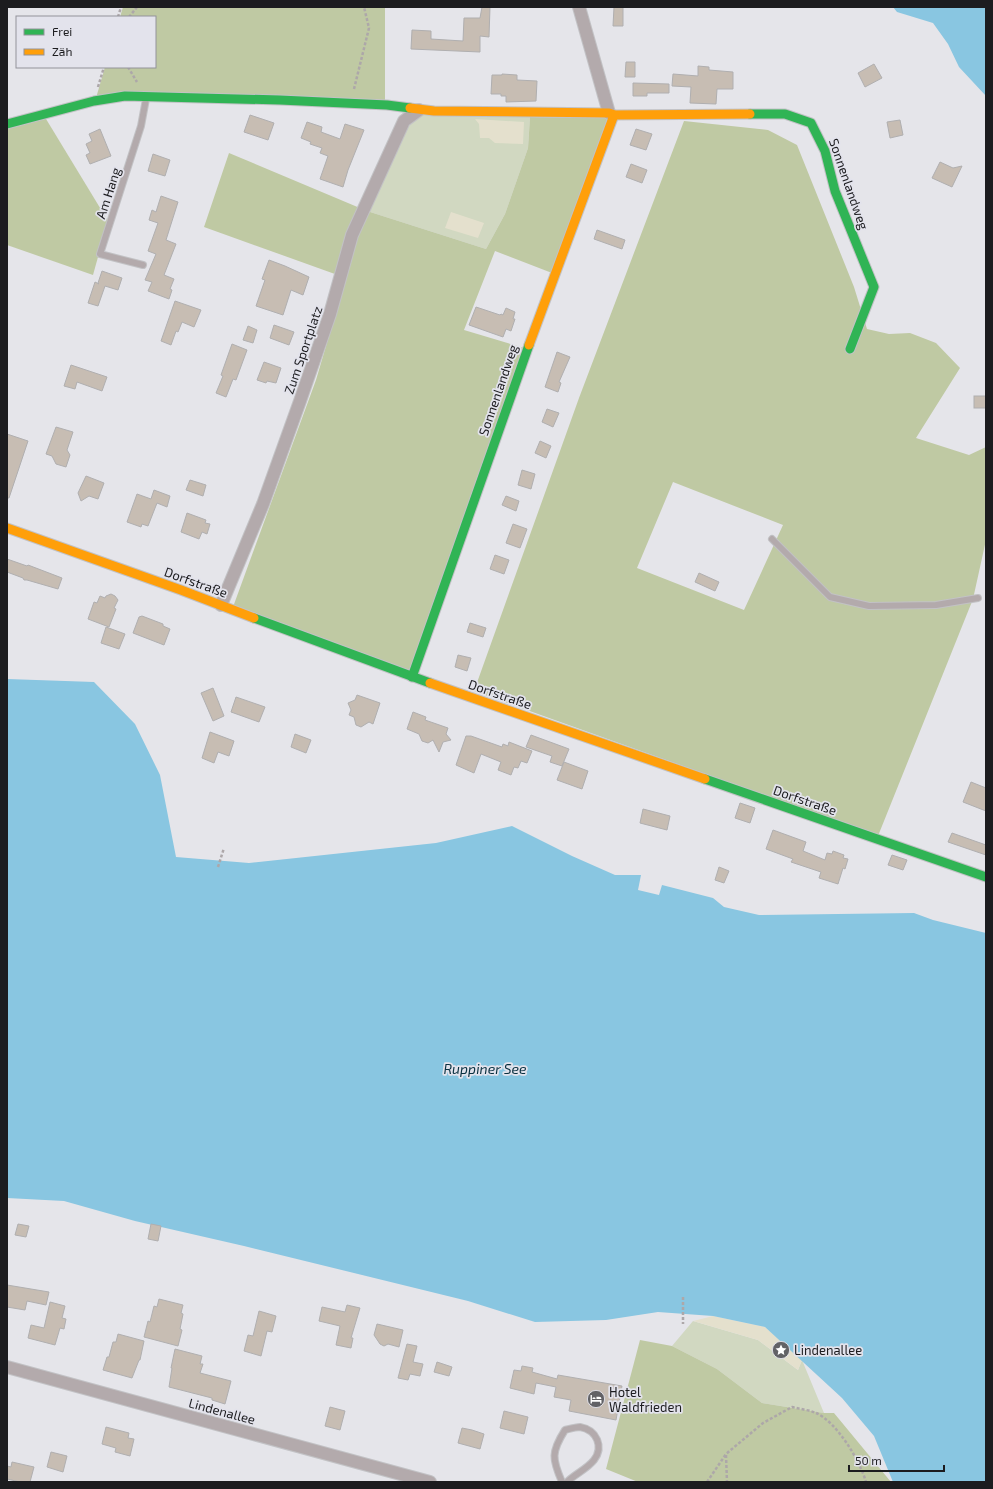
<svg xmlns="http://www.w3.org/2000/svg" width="993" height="1489" viewBox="0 0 993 1489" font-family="'Exo 2',sans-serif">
<rect width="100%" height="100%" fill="#e5e5ea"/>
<!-- green -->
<g fill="#d1d8c1">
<polygon points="420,115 530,117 528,148 505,214 486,249 367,211 408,127"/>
<polygon points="693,1321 758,1340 798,1370 802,1360 824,1413 762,1403 717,1369 672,1346"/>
</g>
<!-- forest -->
<g fill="#bfc9a3" fill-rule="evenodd">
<polygon points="123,7 385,7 385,103 96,98 105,67 155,67 155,17 120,17"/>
<polygon points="43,114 108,221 93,275 7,245 7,125"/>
<polygon points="530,117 608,118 552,273 495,251 464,330 524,348 411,675 233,607 316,380 346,278 204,227 229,153 367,211 486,249 505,214 528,148"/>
<path d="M684 121 768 130 797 145 854 287 867 329 889 334 910 333 936 343 960 368 916 438 969 455 986 447V540L973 599 878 836 474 691 579 398ZM673 482 783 525 744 610 637 568Z"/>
<polygon points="640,1340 672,1346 717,1369 762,1403 824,1413 834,1413 891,1482 638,1482 606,1469"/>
</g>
<!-- sand -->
<g fill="#e4e0cd">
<polygon points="475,119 524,122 523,144 495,143 489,138 480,138 479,124"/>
<polygon points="451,212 484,223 478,238 445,228"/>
<polygon points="713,1316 765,1327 802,1360 798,1370 758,1340 693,1321"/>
</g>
<!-- water -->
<g fill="#89c6e1">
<polygon points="893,7 986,7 986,96 959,67 948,44 933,23 897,12"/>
<polygon points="7,679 94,682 135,724 160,775 176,857 249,863 436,843 512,826 572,856 615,875 641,875 638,890 659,895 662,885 713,898 724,907 759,915 914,913 933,920 986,933 986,1482 893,1482 874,1436 842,1398 765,1327 713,1316 658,1312 606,1320 535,1322 468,1301 244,1246 135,1221 64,1201 7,1198"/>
</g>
<!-- building -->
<g fill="#c7bdb3" stroke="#b0afb0">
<polygon points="482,7 490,7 489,37 480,36 480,52 411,49 412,30 431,31 431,39 463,41 464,18 480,18"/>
<polygon points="614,7 623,7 623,26 613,26"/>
<polygon points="626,62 635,62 635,77 625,77"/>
<polygon points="874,64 882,78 865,87 858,73"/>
<polygon points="698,66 709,67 709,70 733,72 733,89 717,89 716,104 690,103 691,87 672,86 673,74 698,76"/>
<polygon points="502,74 517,75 517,80 537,81 536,101 506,102 506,96 501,96 501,94 491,94 492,75 502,75"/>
<polygon points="633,83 669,84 669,93 647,93 647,96 633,96"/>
<polygon points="250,115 274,123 268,140 244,132"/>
<polygon points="900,120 903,135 890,138 887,122"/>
<polygon points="307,122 322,127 321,132 340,139 345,124 364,130 348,170 343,187 320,179 328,156 320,153 322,148 310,144 311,142 301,138"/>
<polygon points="100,129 111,156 90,164 86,155 90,153 86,144 92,141 89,134"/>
<polygon points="636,129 652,134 646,150 630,145"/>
<polygon points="153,154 170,160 165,176 148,171"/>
<polygon points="940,162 953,168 962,166 952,187 932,178"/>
<polygon points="631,164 647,170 642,183 626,177"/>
<polygon points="161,196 178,202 166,240 176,244 164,275 174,279 170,289 172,290 169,299 148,291 152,282 145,280 156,254 148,251 158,223 149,220 152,210 156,212"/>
<polygon points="597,230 625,240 622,249 594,239"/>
<polygon points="269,260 285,266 309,277 303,295 291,290 283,315 256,306 265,280 262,279"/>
<polygon points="102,271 122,278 118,290 105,286 98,306 88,303 95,282 99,284 98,283"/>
<polygon points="175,301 201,310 194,327 182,322 178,332 176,331 171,345 161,341"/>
<polygon points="476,307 500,315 501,314 503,315 506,308 515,312 513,319 515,319 511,331 506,329 503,337 469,325"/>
<polygon points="274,325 294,332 289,345 270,338"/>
<polygon points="248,326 257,330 253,343 243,340"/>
<polygon points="232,344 247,350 236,380 233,379 226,397 216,393 223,376 221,375"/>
<polygon points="557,352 570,357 559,382 561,383 558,392 545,387"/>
<polygon points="264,362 281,368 276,383 267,381 266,383 257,380"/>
<polygon points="71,365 107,377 102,391 77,382 75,389 64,386"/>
<rect x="974" y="396" width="12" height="12"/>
<polygon points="547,409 559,413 553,427 542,422"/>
<polygon points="56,427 73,432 67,450 70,455 66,467 56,464 52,456 46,454"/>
<polygon points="7,434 28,441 9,498 7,498"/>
<polygon points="540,441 551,446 546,458 535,453"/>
<polygon points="522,470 535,474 531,489 518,485"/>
<polygon points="86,476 104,483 98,499 89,496 81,501 78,493"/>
<polygon points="190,480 206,485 203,496 186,490"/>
<polygon points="154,490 170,496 167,507 157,503 148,526 142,524 141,527 127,522 137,494 151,499"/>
<polygon points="506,496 519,501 516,511 502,505"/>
<polygon points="187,513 206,520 205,523 210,524 207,534 202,532 199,539 181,532"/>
<polygon points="513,524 527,529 520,548 506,543"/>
<polygon points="495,555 509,560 504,574 490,569"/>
<polygon points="7,559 27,566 28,565 62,578 58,589 27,580 24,580 23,578 7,572"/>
<polygon points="699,573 719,582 715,591 695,582"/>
<polygon points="111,594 115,596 118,600 114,608 116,609 109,627 88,619 94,602 97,603 100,596 105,598 106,596"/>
<polygon points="142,616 163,624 163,626 170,629 164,645 133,633 139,617"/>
<polygon points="470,623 486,628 483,637 467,632"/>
<polygon points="106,627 125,634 119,649 101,643"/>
<polygon points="458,655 471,658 467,671 455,667"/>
<polygon points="213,688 224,716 213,721 201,693"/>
<polygon points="357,695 380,703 373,724 369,722 361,727 356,725 354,717 349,715 351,710 348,703 355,700"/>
<polygon points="236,697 265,707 259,722 231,712"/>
<polygon points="413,712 426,717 425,720 448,728 446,734 451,740 443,742 439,752 433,740 428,743 422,741 419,734 407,729"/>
<polygon points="210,732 234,741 229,756 218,752 214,763 202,758"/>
<polygon points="295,734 311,740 306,753 291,747"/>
<polygon points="531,735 569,749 562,766 550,762 552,756 526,747"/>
<polygon points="466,736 471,736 502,747 503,744 508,746 509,742 532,751 527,763 521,761 518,768 514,767 511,775 498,770 501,762 481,754 474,773 456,765"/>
<polygon points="564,762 588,771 582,789 557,780"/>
<polygon points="971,782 986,788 986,811 963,802"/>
<polygon points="740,803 755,808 750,823 735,818"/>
<polygon points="643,809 670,816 667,830 640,823"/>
<polygon points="773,830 806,842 803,851 825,860 827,853 832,854 833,851 844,855 843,858 848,859 845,869 843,868 838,884 819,878 821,872 791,862 793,859 766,849"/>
<polygon points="952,833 986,845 986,855 948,842"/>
<polygon points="892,855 907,860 903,870 888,865"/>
<polygon points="719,867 729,871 724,883 715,880"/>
<polygon points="18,1224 29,1226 26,1237 15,1235"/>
<polygon points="151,1224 161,1226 158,1241 148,1239"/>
<polygon points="7,1285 49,1292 46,1305 27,1301 25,1310 7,1307"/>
<polygon points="159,1299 183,1305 181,1313 183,1314 180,1329 182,1330 178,1346 144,1337 148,1321 150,1322 154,1306 157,1307"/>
<polygon points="50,1302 65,1306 62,1318 66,1319 64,1329 60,1328 55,1345 28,1338 31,1325 44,1328"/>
<polygon points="347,1305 360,1308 351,1338 353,1338 351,1348 336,1345 340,1326 319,1321 322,1307 345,1312"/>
<polygon points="259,1311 276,1316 272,1332 267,1331 261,1356 244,1351 248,1335 253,1336"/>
<polygon points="377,1324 403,1330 399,1347 388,1344 384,1346 380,1344 374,1335"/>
<polygon points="118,1334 144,1341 140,1360 139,1360 132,1378 103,1370 107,1357 109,1357 113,1342 116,1342"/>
<polygon points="407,1344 417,1346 413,1362 423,1364 420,1376 410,1374 408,1380 398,1378"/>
<polygon points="175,1349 202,1356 200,1364 203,1364 200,1373 231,1381 225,1404 212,1400 212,1398 169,1387 172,1368 171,1368"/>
<polygon points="437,1362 452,1367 449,1376 434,1372"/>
<polygon points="522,1366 533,1368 532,1372 557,1379 558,1375 622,1386 616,1420 569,1411 571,1400 554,1397 556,1387 536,1383 534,1394 510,1388 514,1370 521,1371"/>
<polygon points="330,1407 345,1411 340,1430 325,1426"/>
<polygon points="504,1411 528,1417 524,1434 500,1428"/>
<polygon points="106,1427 129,1433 128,1438 134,1439 130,1456 115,1452 116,1448 102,1444"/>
<polygon points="462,1428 472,1430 484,1434 480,1449 458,1443"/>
<polygon points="51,1452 67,1456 63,1472 47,1467"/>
<polygon points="12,1462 34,1467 30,1482 20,1482 7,1479 7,1466 11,1467"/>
</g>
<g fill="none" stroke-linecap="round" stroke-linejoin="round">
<defs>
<g id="lane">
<polyline points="143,265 100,254 141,126 146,99"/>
<polyline points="772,539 830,597 869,606 936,605 978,598"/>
<path d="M562 1482C552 1459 551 1452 565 1430 569 1429 576 1427 580 1427 597 1430 604 1447 594 1460 587 1469 575 1474 567 1482"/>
</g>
<g id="street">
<polyline points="579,7 609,113"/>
<polyline points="221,605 263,504 300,401 330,314 352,235 404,121 419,110"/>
<polyline points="7,1367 430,1482"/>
</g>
<g id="fast">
<polyline points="750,114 785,114 811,123 825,151 835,191 874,287 850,349"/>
<polyline points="7,124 94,101 125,96 280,100 387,105 410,108"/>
<polyline points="254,618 430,683"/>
<polyline points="412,677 529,345"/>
<polyline points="705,779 986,877"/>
</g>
<g id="slow">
<polyline points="410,108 434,111 609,113 614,115 750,114"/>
<polyline points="529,345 614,115"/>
<polyline points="7,528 181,590 254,618"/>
<polyline points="430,683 705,779"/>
</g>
</defs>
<!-- lane casing -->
<use href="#lane" stroke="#c2c2c5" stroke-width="8"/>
<!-- street casing -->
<use href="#street" stroke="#c2c2c5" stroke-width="14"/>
<!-- fast casing -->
<use href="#fast" stroke="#c2c2c5" stroke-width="11"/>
<!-- slow casing -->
<use href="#slow" stroke="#c2c2c5" stroke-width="11"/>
<!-- path -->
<g stroke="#ada7a9" stroke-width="2.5" stroke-dasharray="3 2" stroke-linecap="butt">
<polyline points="118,17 121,7"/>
<polyline points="129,17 137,7"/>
<polyline points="128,67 137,82"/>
<polyline points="98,87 104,67"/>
<polyline points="354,89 369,28 364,7"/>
<polyline points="218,867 224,848"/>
<polyline points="683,1297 683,1324"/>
<polyline points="726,1455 727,1482"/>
<path d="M707 1482 726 1454 763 1423 792 1407C800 1409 809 1410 816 1413 837 1422 860 1461 866 1482"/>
</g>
<!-- lane -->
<use href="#lane" stroke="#b3aaac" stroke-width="6"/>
<!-- street -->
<use href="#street" stroke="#b3aaac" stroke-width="12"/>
<!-- fast -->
<use href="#fast" stroke="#30b455" stroke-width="9"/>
<!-- slow -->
<use href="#slow" stroke="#ff9f0a" stroke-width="9"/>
</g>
<!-- icons -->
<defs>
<symbol id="sight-disc" viewBox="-11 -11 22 22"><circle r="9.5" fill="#626266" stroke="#e3e3ec"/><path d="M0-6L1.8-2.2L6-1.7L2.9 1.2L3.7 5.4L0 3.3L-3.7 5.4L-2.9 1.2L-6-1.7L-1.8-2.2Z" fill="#fff"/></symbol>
<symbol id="hotel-disc" viewBox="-11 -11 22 22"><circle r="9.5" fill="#626266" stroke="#e3e3ec"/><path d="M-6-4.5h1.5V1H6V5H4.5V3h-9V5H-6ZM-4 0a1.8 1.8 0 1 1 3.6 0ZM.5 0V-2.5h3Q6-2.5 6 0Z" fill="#fff"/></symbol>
</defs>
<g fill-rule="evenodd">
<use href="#sight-disc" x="771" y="1340" width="20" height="20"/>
<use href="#hotel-disc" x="586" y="1389" width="20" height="20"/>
</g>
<g text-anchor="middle" stroke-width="3.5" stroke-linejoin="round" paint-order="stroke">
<!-- street labels -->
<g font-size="13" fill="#1c1c1f" stroke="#e3e3ec">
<text transform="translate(849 184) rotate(71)" y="5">Sonnenlandweg</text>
<text transform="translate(108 193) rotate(-72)" y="5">Am Hang</text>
<text transform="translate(303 350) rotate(-71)" y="5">Zum Sportplatz</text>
<text transform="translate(498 390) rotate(-71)" y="5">Sonnenlandweg</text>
<text transform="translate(196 582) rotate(20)" y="5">Dorfstraße</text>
<text transform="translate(500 694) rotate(19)" y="5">Dorfstraße</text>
<text transform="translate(805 800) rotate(19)" y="5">Dorfstraße</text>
<text transform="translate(222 1411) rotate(15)" y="5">Lindenallee</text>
</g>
<!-- poi labels -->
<g font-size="13" fill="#1c1c1f" stroke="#e3e3ec" text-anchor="start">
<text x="794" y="1355">Lindenallee</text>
<text x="609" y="1397">Hotel<tspan x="609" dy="15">Waldfrieden</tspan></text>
</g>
<!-- water labels -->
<g font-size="14" font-style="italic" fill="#093141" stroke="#e3e3ec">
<text x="485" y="1074">Ruppiner See</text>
</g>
</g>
<!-- border -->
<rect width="993" height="1489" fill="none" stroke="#1c1c1f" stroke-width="16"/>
<!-- legend -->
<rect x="16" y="16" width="140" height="52" fill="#e3e3ec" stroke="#93939a"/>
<rect x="24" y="29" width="20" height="6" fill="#30b455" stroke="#93939a"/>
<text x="52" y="36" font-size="12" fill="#1c1c1f">Frei</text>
<rect x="24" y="49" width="20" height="6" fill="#ff9f0a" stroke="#93939a"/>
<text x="52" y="56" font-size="12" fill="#1c1c1f">Zäh</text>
<!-- scale -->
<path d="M849 1465v6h95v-6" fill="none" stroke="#1c1c1f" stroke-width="2"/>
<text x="855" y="1465" font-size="12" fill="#1c1c1f" stroke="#e3e3ec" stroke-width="3" paint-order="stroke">50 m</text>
</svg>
